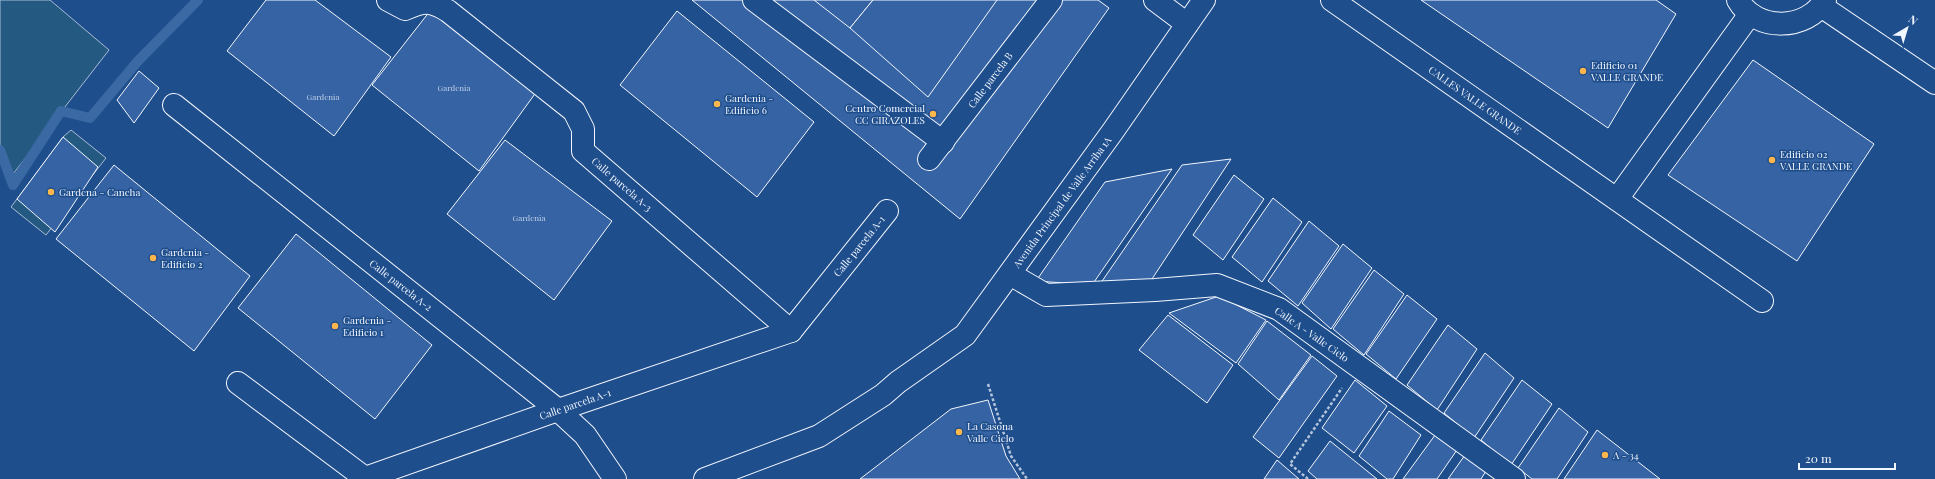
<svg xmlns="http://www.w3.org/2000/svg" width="1935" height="479" viewBox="0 0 1935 479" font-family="'Playfair Display',serif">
<rect width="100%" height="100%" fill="#1f4e8c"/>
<!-- green -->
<g fill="#245a82" stroke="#a8bbd7">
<polygon points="0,0 50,0 109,50 13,174 0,146"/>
<polygon points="71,130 106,158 46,235 11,207 63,137"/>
</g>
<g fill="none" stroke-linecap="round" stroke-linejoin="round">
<!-- stream -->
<polyline stroke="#3b69a3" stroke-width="10" points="0,150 13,185 61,111 90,118 138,61 198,0"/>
</g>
<!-- building -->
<g fill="#3563a3" stroke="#f2f6ff">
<polygon points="266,0 315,0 391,57 334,136 227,51"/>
<polygon points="692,0 1098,0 1109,8 960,219"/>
<polygon points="814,0 873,0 850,28"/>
<polygon points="873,0 997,0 928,97 850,28"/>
<polygon points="1421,0 1656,0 1676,14 1608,128"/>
<polygon points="430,11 537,91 479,171 372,85"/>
<polygon points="677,11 814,122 757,197 620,85"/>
<polygon points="1753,60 1874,144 1797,261 1668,175"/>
<polygon points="139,71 159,88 134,123 117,100"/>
<polygon points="63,137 98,167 55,232 17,199"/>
<polygon points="505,140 612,221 554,300 447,214"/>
<polygon points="1231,159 1150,282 1098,287 1182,165"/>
<polygon points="114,165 250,276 194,351 56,239"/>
<polygon points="1172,169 1092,285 1036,281 1105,182"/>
<polygon points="1234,175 1264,199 1223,260 1193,235"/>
<polygon points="1273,198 1302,222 1262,282 1232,257"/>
<polygon points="1309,221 1339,246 1298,306 1268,281"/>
<polygon points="296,234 432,345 375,419 238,308"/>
<polygon points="1343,244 1372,268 1331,329 1302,303"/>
<polygon points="1374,270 1404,294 1364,355 1333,329"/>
<polygon points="1407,295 1437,319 1396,379 1366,354"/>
<polygon points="1219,296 1266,320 1236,363 1169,313"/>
<polygon points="1168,315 1233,365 1207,403 1139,350"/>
<polygon points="1267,321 1311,355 1279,400 1238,364"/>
<polygon points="1448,325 1477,349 1437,410 1407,385"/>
<polygon points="1485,353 1514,378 1474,438 1444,413"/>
<polygon points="1312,356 1337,376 1279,458 1253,437"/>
<polygon points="1355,380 1387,406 1354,453 1322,428"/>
<polygon points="1522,380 1552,404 1511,465 1481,440"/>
<polygon points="988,400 1006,456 1020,479 860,479 951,409"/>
<polygon points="1559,408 1588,432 1557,479 1532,479 1518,468"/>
<polygon points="1389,411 1421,435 1393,479 1387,479 1359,456"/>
<polygon points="1597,430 1660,479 1564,479"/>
<polygon points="1438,431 1459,447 1437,479 1403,479"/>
<polygon points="1330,441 1377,479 1317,479 1308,471"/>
<polygon points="1465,455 1486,471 1481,479 1448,479"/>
<polygon points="1277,460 1299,479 1264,479"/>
</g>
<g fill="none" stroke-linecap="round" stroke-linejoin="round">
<defs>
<g id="minor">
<path d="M388 0 405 9C424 1 430 0 448 11L574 111 583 129V151L791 331"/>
<polyline points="754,0 943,142"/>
<polyline points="1155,0 1187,24"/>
<polyline points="1332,0 1762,301"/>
<path d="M1738 0C1756 32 1807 31 1825 0"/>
<polyline points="1821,6 1935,83"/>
<polyline points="174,105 558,410 585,435 615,479"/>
<polyline points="929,159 1051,0"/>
<polyline points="1617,199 1750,14"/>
<polyline points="1010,274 1046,295 1155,290 1217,285 1279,309 1514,479"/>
<polyline points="238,383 365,478 558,410 791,331 887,211"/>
<polyline points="705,479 819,436 883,395 898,382 965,335 1113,131 1204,0"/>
</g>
</defs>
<!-- minor casing -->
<use href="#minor" stroke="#f2f6ff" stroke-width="24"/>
<!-- path -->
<g stroke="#b3c4dc" stroke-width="2.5" stroke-dasharray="3 2" stroke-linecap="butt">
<polyline points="988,384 1011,456 1027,479"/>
<polyline points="1308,479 1290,464 1342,388"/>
</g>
<!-- minor -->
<use href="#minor" stroke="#1f4e8c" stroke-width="22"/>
</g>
<!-- markers -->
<g fill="#ffb74d" stroke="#1f4e8c" stroke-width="1.5">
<circle cx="1583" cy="71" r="4"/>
<circle cx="717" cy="104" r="4"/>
<circle cx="933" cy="114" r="4"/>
<circle cx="1772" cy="160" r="4"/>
<circle cx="51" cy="192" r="4"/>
<circle cx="153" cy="258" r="4"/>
<circle cx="335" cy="326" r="4"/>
<circle cx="959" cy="432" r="4"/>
<circle cx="1605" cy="455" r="4"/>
</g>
<g text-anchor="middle" stroke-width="3" stroke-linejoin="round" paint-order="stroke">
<!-- number labels -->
<g font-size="8" fill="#c3d1e8">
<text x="454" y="91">Gardenia</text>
<text x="323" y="100">Gardenia</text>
<text x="529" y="221">Gardenia</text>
</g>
<!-- poi labels -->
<g font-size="10" fill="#f2f6ff" stroke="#1f4e8c" text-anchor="start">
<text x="1591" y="69">Edificio 01<tspan x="1591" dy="12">VALLE GRANDE</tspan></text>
<text x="725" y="102">Gardenia -<tspan x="725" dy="12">Edificio 6</tspan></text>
<text x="925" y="112" text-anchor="end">Centro Comercial<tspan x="925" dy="12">CC GIRAZOLES</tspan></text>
<text x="1780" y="158">Edificio 02<tspan x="1780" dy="12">VALLE GRANDE</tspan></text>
<text x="59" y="196">Gardena - Cancha</text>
<text x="161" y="256">Gardenia -<tspan x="161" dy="12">Edificio 2</tspan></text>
<text x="343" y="324">Gardenia -<tspan x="343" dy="12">Edificio 1</tspan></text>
<text x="967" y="430">La Casona<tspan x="967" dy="12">Valle Cielo</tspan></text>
<text x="1613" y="459">A - 34</text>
</g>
<!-- street labels -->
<g font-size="10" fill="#f2f6ff" stroke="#1f4e8c">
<text transform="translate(990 80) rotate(-53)" y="4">Calle parcela B</text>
<text transform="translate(1475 100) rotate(35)" y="4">CALLES VALLE GRANDE</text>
<text transform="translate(622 184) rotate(41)" y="4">Calle parcela A-3</text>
<text transform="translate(1062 202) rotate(-54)" y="4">Avenida Principal de Valle Arriba 1A</text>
<text transform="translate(859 246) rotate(-51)" y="4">Calle parcela A-1</text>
<text transform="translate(401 285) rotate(38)" y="4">Calle parcela A-2</text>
<text transform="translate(1312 334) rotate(35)" y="4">Calle A - Valle Cielo</text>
<text transform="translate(575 404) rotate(-19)" y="4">Calle parcela A-1</text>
</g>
</g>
<!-- north arrow -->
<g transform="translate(1907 28) rotate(38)" stroke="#1f4e8c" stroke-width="3" paint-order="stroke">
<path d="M0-3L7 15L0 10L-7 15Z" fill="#f2f6ff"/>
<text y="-6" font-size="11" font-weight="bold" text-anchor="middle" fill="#f2f6ff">N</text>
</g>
<!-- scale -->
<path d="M1799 463v6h96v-6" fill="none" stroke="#f2f6ff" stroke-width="2"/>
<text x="1805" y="463" font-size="12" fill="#f2f6ff" stroke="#1f4e8c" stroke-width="3" paint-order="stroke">20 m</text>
</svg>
